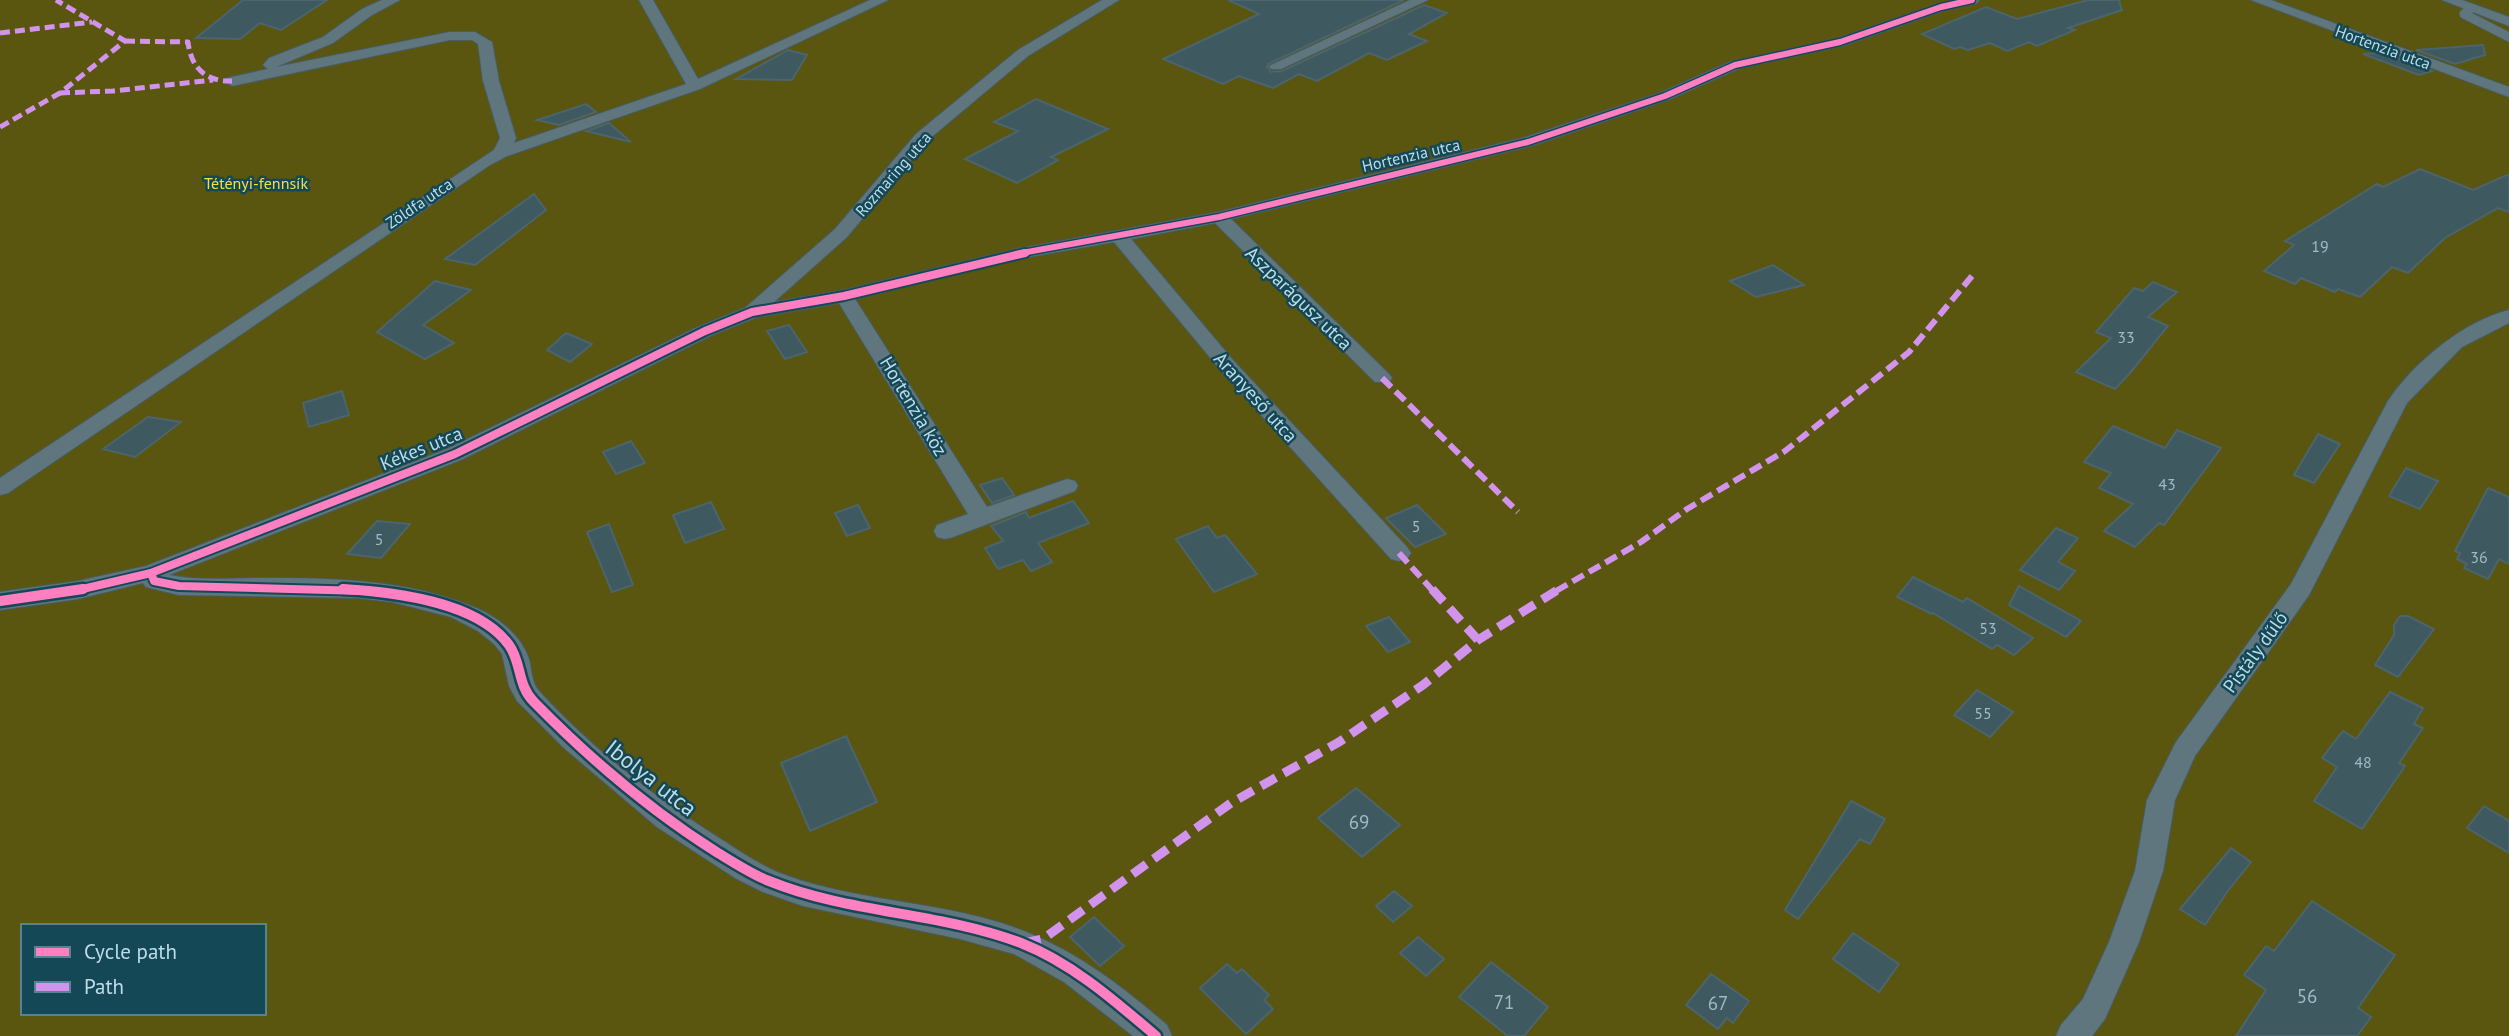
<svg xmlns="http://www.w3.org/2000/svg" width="2509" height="1036" viewBox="0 0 2509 1036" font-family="'PT Sans',sans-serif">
<rect width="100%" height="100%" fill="#244048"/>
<!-- green -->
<path fill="#5a550f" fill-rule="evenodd" d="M0 0H2509V1036H0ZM23 926H264V1013H23Z"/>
<!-- building -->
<g fill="#3f5961" stroke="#4c656c" stroke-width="2">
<polygon points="243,0 327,0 281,30 260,23 240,39 196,38"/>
<polygon points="1228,0 1404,0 1268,64 1267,67 1271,72 1282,71 1424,5 1447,13 1409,34 1427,41 1387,60 1369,53 1317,81 1299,74 1273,88 1239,76 1223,84 1163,59 1259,14"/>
<polygon points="2088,0 2119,0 2122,10 2068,28 2075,30 2037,46 2029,42 2007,51 1990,43 1968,50 1960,47 1954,49 1922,34 1986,7 2017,19"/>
<polygon points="2483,45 2485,55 2455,64 2416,50"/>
<polygon points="788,50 807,55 792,80 736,79"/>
<polygon points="2384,53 2432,71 2419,75 2363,54"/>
<polygon points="1036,99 1108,129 1051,157 1058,160 1017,183 965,159 1018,131 994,122"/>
<polygon points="586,104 596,112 559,125 537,120"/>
<polygon points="609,123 631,142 586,131"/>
<polygon points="2420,169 2473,190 2509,174 2509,212 2498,208 2445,238 2408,273 2392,267 2360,297 2338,289 2335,292 2301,278 2295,284 2264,271 2294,245 2285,241 2377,184 2383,187"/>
<polygon points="534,194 546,210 475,265 445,259"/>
<polygon points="1773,265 1804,285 1756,297 1730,281"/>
<polygon points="435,281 471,290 423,325 454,343 425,359 377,332"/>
<polygon points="2153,282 2177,292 2148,317 2168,326 2130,373 2115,389 2076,372 2111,338 2096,332 2134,288 2143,291"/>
<polygon points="789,325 807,352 785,359 767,331"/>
<polygon points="566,333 592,344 570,362 547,350"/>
<polygon points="342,391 349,415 309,427 303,403"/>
<polygon points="148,417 181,422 135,457 103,449"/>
<polygon points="2113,426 2165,448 2177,430 2221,448 2164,525 2159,523 2135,547 2104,531 2133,504 2099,488 2111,473 2084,462"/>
<polygon points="2318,434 2340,444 2314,483 2294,475"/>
<polygon points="631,441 645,463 616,474 603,452"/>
<polygon points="2406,468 2438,481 2420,509 2389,496"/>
<polygon points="1002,478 1014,495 992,503 980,485"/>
<polygon points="2488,488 2509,497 2509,564 2499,559 2488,579 2464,568 2467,564 2457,559 2460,553 2455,551"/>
<polygon points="1073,501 1089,523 1038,543 1052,562 1031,571 1023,560 998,569 985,548 1003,541 991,526 1026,512 1029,518"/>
<polygon points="711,502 724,529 685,543 673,515"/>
<polygon points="858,505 870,528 847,536 835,513"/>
<polygon points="1417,505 1446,534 1415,547 1386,518"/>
<polygon points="377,521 410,524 381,558 347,554"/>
<polygon points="609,524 633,585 612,592 587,532"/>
<polygon points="1208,526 1217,538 1225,535 1257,574 1214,592 1176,539"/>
<polygon points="2056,528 2078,538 2058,562 2075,571 2059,590 2020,570"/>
<polygon points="1913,577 1963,602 1967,598 2033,638 2014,655 1997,645 1992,649 1933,613 1932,614 1897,597"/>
<polygon points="2019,586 2081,621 2066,637 2009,605"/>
<polygon points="2400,616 2408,616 2434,629 2398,677 2375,665 2394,635 2394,625"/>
<polygon points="1389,617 1410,642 1388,652 1366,626"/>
<polygon points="1977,690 2013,712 1990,737 1954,715"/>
<polygon points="2390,692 2423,708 2414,724 2423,728 2399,763 2405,766 2362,829 2314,801 2337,767 2322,758 2343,731 2356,739"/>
<polygon points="846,736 877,802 810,831 781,763"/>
<polygon points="1356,788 1400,825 1362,857 1318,818"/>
<polygon points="1851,801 1885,819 1870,844 1860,839 1798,919 1785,910"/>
<polygon points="2484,806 2509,821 2509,853 2467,828"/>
<polygon points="2231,848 2251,862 2227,892 2205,925 2180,909"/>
<polygon points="1394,891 1412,906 1393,922 1376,906"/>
<polygon points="2312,901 2395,955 2358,1008 2371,1017 2357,1036 2236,1036 2266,990 2244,975 2266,946 2274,951"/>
<polygon points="1094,917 1124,946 1100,966 1070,937"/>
<polygon points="1853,933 1899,964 1879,992 1833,959"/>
<polygon points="1418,937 1444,959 1426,976 1400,953"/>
<polygon points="1491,962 1548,1007 1524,1036 1508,1036 1459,997"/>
<polygon points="1227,964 1237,973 1242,969 1269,995 1264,1000 1273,1009 1246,1034 1200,988"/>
<polygon points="1711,974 1749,1001 1733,1023 1727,1018 1718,1029 1686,1005"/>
</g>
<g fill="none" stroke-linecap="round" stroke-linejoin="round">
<defs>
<polyline id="service" points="2471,8 2464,14 2509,37"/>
<g id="minor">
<polygon points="382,0 400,0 372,15 333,43 276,67 450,32 475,32 492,42 499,81 516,138 514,143 686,84 639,0 653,0 698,79 870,0 888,0 700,89 507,156 490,165 8,493 0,495 0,478 494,150 500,138 483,81 478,44 472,40 450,40 232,86 224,81 227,78 268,69 263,65 269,58 323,37 362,9"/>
<path d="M1102 0H1119L1028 56 928 140 847 237 774 302 844 290 1017 249 1219 212 1523 138 1660 93 1730 62 1836 39 1941 3 1979 0 1977 3 1945 10 1845 45 1740 68 1670 99 1534 145 1231 219 1389 374 1392 378 1389 382H1375L1215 223 1131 239 1232 359 1407 547 1411 553 1407 559 1399 561 1391 559 1218 367 1114 242 1017 259 855 299 987 507 1067 479 1075 481 1078 486 1075 491 953 537 945 539 937 537 934 531 937 525 968 514 839 303 757 317 712 335 463 459 169 575C198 581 231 578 261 578 331 578 405 579 471 606 495 615 520 633 529 659 532 670 531 682 539 691 593 750 659 801 727 843 743 854 760 864 777 872 845 899 921 900 991 920 1060 939 1114 979 1167 1025L1172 1036H1133L1064 982 1014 954 960 939 803 906 763 892 735 878 657 827 564 748 517 701 509 686 502 654 494 644 478 631 451 617 392 602 357 598 179 595 146 587 143 583 78 599 0 610V592L78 581 146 566 447 449 698 327 745 308 835 229 916 134 1018 50Z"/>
<polygon points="1410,0 1428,0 1281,69 1271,69 1269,66"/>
<polygon points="2251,0 2271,0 2509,87 2509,97"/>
<polygon points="2442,0 2462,0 2509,17 2509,26"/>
<path d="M2509 310V323L2462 347 2407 403 2309 595 2195 756 2175 800 2163 871 2139 942 2105 1019 2092 1036H2056L2061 1025 2083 999 2109 942 2135 871 2147 800 2176 742 2291 584 2388 401C2413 363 2464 321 2509 310Z"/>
</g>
</defs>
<!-- service casing -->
<use href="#service" stroke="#475d64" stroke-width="10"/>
<!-- minor casing -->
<use href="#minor" stroke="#475d64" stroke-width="2"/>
<!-- service -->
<use href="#service" stroke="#5f767e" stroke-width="9"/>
<!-- minor -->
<use href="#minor" fill="#5f767e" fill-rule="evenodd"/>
<!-- quiet-far2 -->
<g stroke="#d193ec" stroke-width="5" stroke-dasharray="10 5" stroke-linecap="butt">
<polyline points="0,33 92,22"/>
<path d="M125 41 188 42C191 68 206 82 232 81"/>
<polyline points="60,93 113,91 213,80"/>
<polyline points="0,127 60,93 125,41 56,0"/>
</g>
<!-- quiet-far1 -->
<g stroke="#d193ec" stroke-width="6" stroke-dasharray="13 6" stroke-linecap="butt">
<polyline points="1382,378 1518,512"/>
<polyline points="1399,553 1433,591"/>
<polyline points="1556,591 1641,542 1687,509 1785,451 1909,352 1972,276"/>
</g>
<!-- quiet -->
<g stroke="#d193ec" stroke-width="9" stroke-dasharray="17 9" stroke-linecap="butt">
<polyline points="1432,589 1478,640"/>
<polyline points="1024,943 1043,939 1231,803 1339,742 1423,685 1478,640 1559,589"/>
</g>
<defs>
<polyline id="cycleway-far2" points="1016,254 1219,217 1528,142 1665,96 1735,65 1840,42 1941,7 1972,0"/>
<g id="cycleway-far1">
<polyline points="151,573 154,581 179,586 365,591"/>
<polyline points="74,591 151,573 455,454 705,331 752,312 844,296 1025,253"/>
</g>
<g id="cycleway">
<path d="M343 589C393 592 477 601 509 645 522 663 517 685 534 702 590 759 651 811 718 853 735 863 751 874 769 881 850 914 940 912 1021 943 1072 963 1115 1001 1156 1036"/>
<polyline points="0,601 83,589"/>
</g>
</defs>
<!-- cycleway-far2 casing -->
<use href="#cycleway-far2" stroke="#154857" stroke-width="9"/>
<!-- cycleway-far1 casing -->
<use href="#cycleway-far1" stroke="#154857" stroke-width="12"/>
<!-- cycleway casing -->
<use href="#cycleway" stroke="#154857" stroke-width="15"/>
<!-- cycleway-far2 -->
<use href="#cycleway-far2" stroke="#ff80c0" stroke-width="6"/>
<!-- cycleway-far1 -->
<use href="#cycleway-far1" stroke="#ff80c0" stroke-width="8"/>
<!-- cycleway -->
<use href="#cycleway" stroke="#ff80c0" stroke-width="10"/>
</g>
<g text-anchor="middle" stroke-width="5" stroke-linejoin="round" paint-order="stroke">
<!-- far-street labels -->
<g font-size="16" fill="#bddce7" stroke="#154857">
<text transform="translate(2383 47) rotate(20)" y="6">Hortenzia utca</text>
<text transform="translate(1411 155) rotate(-13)" y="6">Hortenzia utca</text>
<text transform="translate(893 174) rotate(-49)" y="6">Rozmaring utca</text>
<text transform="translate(419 203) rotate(-34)" y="6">Zöldfa utca</text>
</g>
<!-- far-park labels -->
<g font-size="16" fill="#f6e13c" stroke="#154857">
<text x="256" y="189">Tétényi-fennsík</text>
</g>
<!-- number labels -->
<g font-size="16" fill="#9ebbc6">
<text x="2320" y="252">19</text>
<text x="2126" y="343">33</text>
<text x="2167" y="490">43</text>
<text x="1416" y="532">5</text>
<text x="379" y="545">5</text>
<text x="2479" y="563">36</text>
<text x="1988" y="634">53</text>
<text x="1983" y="719">55</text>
<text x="2363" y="768">48</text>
</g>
<!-- street labels -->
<g font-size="19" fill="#bddce7" stroke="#154857">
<text transform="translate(1299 298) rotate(44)" y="7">Aszparágusz utca</text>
<text transform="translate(1256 397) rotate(48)" y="7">Aranyeső utca</text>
<text transform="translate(914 406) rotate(59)" y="7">Hortenzia köz</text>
<text transform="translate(421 448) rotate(-22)" y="7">Kékes utca</text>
<text transform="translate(2255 652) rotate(-54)" y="7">Pistály dűlő</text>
</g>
<!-- near-number labels -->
<g font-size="19" fill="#9ebbc6">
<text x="1359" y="829">69</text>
<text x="2307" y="1003">56</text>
<text x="1504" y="1009">71</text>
<text x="1718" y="1010">67</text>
</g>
<!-- near-street labels -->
<g font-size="23" fill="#bddce7" stroke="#154857">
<text transform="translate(651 778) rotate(38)" y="8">Ibolya utca</text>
</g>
</g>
<!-- legend -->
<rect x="21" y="924" width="245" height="91" fill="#154857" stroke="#588391" stroke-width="2"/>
<rect x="35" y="947" width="35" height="10" fill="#ff80c0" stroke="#588391" stroke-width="2"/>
<text x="84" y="959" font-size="21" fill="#bddce7">Cycle path</text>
<rect x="35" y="982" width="35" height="10" fill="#d193ec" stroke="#588391" stroke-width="2"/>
<text x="84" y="994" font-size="21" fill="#bddce7">Path</text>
</svg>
